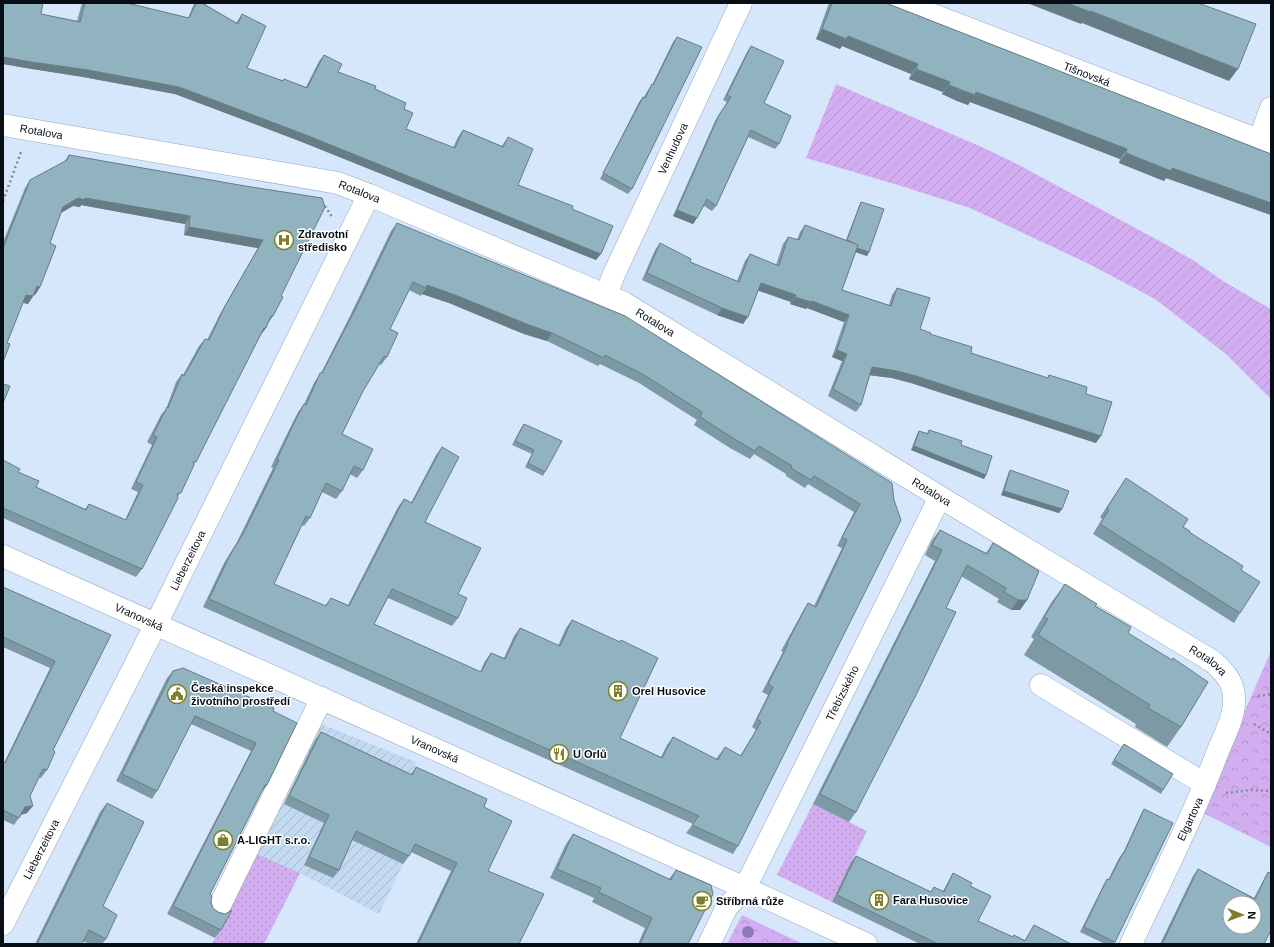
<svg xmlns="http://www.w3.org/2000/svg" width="1274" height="947" viewBox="0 0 1274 947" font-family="Arial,sans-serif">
<defs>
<pattern id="industrial-furrows" width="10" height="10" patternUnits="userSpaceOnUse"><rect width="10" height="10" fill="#c3d9f0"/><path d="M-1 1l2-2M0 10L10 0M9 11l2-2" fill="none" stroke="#a6b9cd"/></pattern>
<pattern id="grass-dots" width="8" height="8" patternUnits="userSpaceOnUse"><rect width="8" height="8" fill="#d2aef1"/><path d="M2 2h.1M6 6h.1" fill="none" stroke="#b394ce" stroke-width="1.8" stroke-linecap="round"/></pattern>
<pattern id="forest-crowns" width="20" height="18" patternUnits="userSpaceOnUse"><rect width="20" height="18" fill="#d2aef1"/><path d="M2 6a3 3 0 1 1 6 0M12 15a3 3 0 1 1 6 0" fill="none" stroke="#b394ce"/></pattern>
<pattern id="garden-furrows" width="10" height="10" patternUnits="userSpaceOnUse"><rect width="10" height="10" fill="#d2aef1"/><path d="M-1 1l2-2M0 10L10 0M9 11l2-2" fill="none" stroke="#b394ce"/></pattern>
</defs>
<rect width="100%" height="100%" fill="#d6e7fb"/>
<!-- industrial -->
<polygon fill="url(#industrial-furrows)" points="321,724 416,762 411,775 409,852 379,914 300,873 257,854"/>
<!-- grass -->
<g fill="url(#grass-dots)">
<polygon points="813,804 867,831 832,902 777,875"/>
<polygon points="257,854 300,873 264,944 212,944 222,927"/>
</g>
<!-- forest -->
<g fill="url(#forest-crowns)">
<polygon points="1271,651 1271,847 1201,812"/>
<polygon points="742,915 803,944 727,944"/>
</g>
<!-- garden -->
<polygon fill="url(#garden-furrows)" points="836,84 984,148 1017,164 1165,244 1196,262 1223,281 1271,309 1271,399 1226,354 1155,299 1089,264 970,208 898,185 806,158"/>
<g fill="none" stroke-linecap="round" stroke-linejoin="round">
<defs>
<g id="minor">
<path id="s1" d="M902 3 1271 145"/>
<path id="s2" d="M3 125 338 183 369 195 624 303 940 497 1212 661C1223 671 1233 680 1234 696 1236 714 1225 734 1218 751 1193 817 1161 880 1131 944"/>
<polyline points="1259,141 1271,108"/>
<path id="s3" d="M606 295 614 274 741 3"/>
<path id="s4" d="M3 556 745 888 866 944"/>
<polyline points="1041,685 1205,784"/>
<polyline points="218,909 322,698"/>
<path id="s5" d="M3 924 156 624 369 195"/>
<path id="s6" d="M709 944 727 907 745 888 940 497"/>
</g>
</defs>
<!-- minor casing -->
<use href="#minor" stroke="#92a6bd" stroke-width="23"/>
<!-- path -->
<g stroke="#7f8c9b" stroke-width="2.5" stroke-dasharray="2 3" stroke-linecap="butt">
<polyline points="3,201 21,152"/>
<polyline points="325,206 332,217"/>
<polyline points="1258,696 1271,694"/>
<polyline points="1254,724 1271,734"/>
<polyline points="1226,793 1251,790 1271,791"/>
</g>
<!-- minor -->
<use href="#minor" stroke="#fff" stroke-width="22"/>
</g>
<!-- trees -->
<circle fill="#907ab5" cx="748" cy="932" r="6"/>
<!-- wall -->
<g fill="#7d99a4" fill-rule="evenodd">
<polygon points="3,3 41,14 77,21 82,3 127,3 188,18 193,6 195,3 202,3 236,23 242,14 247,68 283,81 284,79 306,87 319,61 324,55 338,72 375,89 404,109 406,129 453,148 458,137 463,130 502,146 508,137 518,185 572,209 596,260 302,142 175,94 83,77 26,68 3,64"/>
<polygon points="829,3 886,3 1271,154 1271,215 1166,178 1164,181 1119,163 1120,159 1032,125 970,102 968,105 957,101 942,94 943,92 909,79 911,74 842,46 840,49 816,39"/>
<polygon points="677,37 632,189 628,194 600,179 639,102 643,97 644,97 648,90 652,84 652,85 673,42"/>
<polygon points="751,46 764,103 779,144 775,149 748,137 716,206 712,211 704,206 693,224 673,216 715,121 727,102 723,100 747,52"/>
<polygon points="69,155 245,186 322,198 268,323 260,336 194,464 142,569 136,577 3,518 3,460 18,472 36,487 85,509 89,504 125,520 138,492 131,489 152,445 147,442 161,415 166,409 176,382 182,374 183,375 199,346 205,339 207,340 220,314 258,248 184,235 185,224 81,205 80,207 73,206 61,213 50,243 40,287 35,295 34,295 28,304 23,303 7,343 3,362 3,242 25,188 30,180 64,162"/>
<polygon points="861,202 869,252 867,256 856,252 842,290 889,305 892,295 897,288 920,329 971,353 1047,378 1049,375 1086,394 1096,443 911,383 892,378 870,375 861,405 856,412 828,396 842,361 832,357 844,322 807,308 806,309 790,304 791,302 758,290 743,324 717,315 642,280 655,250 660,243 690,262 737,281 745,261 750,254 776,265 783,244 788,237 797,240 800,232 805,225 846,240 859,206"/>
<path d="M397 223 892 483 738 846 733 854 686 833 693 824 203 607 224 563 237 542 273 468 271 467 289 430 298 412 304 404 315 381 321 373 349 318 391 231ZM409 290 421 296 422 294 449 303 524 334 547 341 598 366 600 364 639 383 697 420 694 425 730 448 750 459 754 454 786 474V476L805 488 808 484 854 512 837 546 842 548 814 606 808 603 803 611 781 651 783 652 762 692 768 695 752 727 756 730 740 756 725 747 716 759 673 737 667 745 661 757 620 738 572 620 566 628 558 646 520 628 514 636 504 658 491 653 485 661 480 672 374 624 388 598 452 626 458 618V594L425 522 442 447 436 455 411 503 404 499 398 507 348 605 331 598 325 606 274 584 302 525 304 526 310 518 322 492 336 499 342 491 350 474 357 478 363 470 342 434 362 393 379 364 381 365 387 357 390 329Z"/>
<polygon points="524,424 545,472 543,476 525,467 532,454 512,445 521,428"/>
<polygon points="929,430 961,445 986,475 984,479 911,450 917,434 919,431 927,433"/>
<polygon points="1010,470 1062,509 1059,513 1001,495 1008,474"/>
<polygon points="1126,478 1189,532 1240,613 1234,623 1093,534 1102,519 1100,517"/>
<polygon points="940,530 986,553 993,543 1027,600 1020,610 1011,610 997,602 999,599 961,576 946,608 856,812 849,822 813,804 935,561 925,555 932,540"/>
<polygon points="1065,584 1095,606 1128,633 1181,727 1167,747 1135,727 1136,724 1024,655 1034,639 1031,637 1051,603"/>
<polygon points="3,587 111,635 53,750 47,770 41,778 39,777 30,796 27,813 21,815 14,825 3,820 3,762 4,763 50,668 3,647"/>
<polygon points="173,671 273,711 267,785 261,793 210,894 211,902 221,930 215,938 167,914 251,751 191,724 157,791 152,799 116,781 167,678"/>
<polygon points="321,732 411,774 416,767 484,807 488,871 519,944 416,944 451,871 411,852 409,856 403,864 352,840 339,870 333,878 304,865 324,823 284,804 315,740"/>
<polygon points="1124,744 1163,790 1161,794 1111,764"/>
<polygon points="107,803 103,906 106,939 102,944 90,944 83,941 82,944 35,944 100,812"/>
<polygon points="1144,809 1115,942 1114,944 1105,944 1080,932 1104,884 1107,879 1108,880 1119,858 1123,853 1141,814"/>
<polygon points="573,834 669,879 676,870 688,944 638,944 645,928 592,902 594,898 550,878 566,844"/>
<polygon points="856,856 931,892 934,887 943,891 949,880 953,873 970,886 978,921 1012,937 1014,935 1025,940 1034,925 1071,944 920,944 832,902 851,862"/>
<polygon points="1198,869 1254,898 1264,879 1268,872 1264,944 1160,944 1193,876"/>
</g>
<!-- shaded-wall -->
<g fill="#667d86">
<polygon points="1027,3 1067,3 1091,11 1238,69 1229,81 1082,23 1081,24"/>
<polygon points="822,29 848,36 918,64 911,74 842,46 840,49 816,39"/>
<polygon points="3,57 88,70 179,87 306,135 601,254 596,260 302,142 175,94 83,77 26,68 3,64"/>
<polygon points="916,69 950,82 943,92 909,79"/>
<polygon points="949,85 976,92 1039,115 1127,149 1120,159 1032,125 970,102 968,105 957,101 942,94"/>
<polygon points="1126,153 1172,168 1271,203 1271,215 1166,178 1164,181 1119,163"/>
<polygon points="78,198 85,198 190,216 185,224 81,205 80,207 73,206 57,215 63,207"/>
<polygon points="677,210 697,218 693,224 673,216"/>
<polygon points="189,227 263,240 258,248 184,235"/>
<polygon points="846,244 869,252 867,256 843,248"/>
<polygon points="761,283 796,295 791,302 756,290"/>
<polygon points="427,285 455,295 552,333 547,341 524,334 449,303 422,294 426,288"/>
<polygon points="37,286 40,287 35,295 32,294"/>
<polygon points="26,295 33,296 28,304 21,302"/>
<polygon points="795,297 811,302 806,309 790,304"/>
<polygon points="812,301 849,315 844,322 807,308"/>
<polygon points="722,308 748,317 743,324 717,315"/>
<polygon points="271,316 273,316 268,323"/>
<polygon points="264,328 266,328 260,336 259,335"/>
<polygon points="837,350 847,354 842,361 832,357"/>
<polygon points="872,367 897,371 916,376 1101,436 1096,443 911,383 892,378 867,375"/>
<polygon points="914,446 986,475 984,479 911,450"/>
<polygon points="1004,491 1062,509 1059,513 1001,495"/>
<polygon points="1018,600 1027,600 1020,610 1011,610"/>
<polygon points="33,806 27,813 19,815 25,807"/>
</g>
<!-- building -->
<g fill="#91b2bf" stroke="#667d86" fill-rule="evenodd">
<polygon points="3,3 43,3 41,14 80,22 85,3 127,3 189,18 196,3 202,3 238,24 242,14 266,26 247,68 283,81 284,79 307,88 324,55 342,64 338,72 376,86 375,89 406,103 404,109 413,113 406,129 455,148 463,130 503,147 508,137 533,149 518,185 573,206 572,209 613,226 601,254 306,135 179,87 88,70 31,62 3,57"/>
<polygon points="832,3 886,3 1271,154 1271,203 1172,168 1171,171 1126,153 1127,149 1039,115 976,92 975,95 964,91 949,85 950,82 916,69 918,64 848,36 846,39 822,29"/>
<polygon points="1067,3 1198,3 1256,24 1238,69 1091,11 1090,12"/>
<polygon points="677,37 702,47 632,189 603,173 643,97 645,98 652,84 653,85"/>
<polygon points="751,46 784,61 764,103 791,116 779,144 751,130 716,206 707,199 697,218 677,210 719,115 731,97 727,95"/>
<polygon points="69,155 245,186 322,198 325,207 281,296 283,297 273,316 271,316 266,328 264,328 196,462 193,462 194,465 181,493 177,494 178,498 142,569 3,508 3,460 20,469 18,472 39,481 36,487 86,510 89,504 126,520 143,485 136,482 157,437 153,435 167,407 168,408 182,374 184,376 205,339 209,340 225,306 263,240 189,227 190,216 85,198 85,200 78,198 63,207 50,243 56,246 40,287 37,286 33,296 26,295 7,343 10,344 3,362 3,248 30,180 67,160"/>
<polygon points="861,202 884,209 869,252 857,248 858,245 847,240"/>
<path d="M397 223 625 316 892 483 894 500 901 520 738 846 692 825 699 816 209 599 230 555 243 534 279 460 277 459 295 421 304 404 306 405 320 373H322L355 310ZM413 282 426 288 427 285 455 295 529 325 552 333 604 358 605 355 644 375 702 412 700 417 736 440 755 451 759 446 792 466 791 468 811 480 814 476 860 504 842 537 847 540 816 607 808 603 787 643 788 644 768 684 773 687 757 719 761 722 741 756 725 747 718 760 673 737 662 758 620 738 658 658 621 640 620 642 572 620 560 646 520 628 505 659 491 653 481 672 374 624 392 589 458 618 467 598 458 594 481 548 425 522 459 457 442 447 412 503 404 499 349 606 331 598 326 606 274 584 306 516 310 518 326 483 342 491 354 466 363 470 373 449 342 434 362 393 384 356 387 357 398 333 390 329Z"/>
<polygon points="805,225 858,245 842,290 891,306 897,288 930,298 920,329 931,333 930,334 972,347 971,353 1048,378 1049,375 1087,387 1086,394 1112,402 1101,436 916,376 897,371 872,367 861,405 833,389 847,354 837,350 849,315 812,301 811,302 795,297 796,295 761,283 748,317 722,308 647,273 660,243 691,259 690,262 739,282 750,254 779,266 788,237 799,240"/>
<polygon points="3,384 10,386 3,403"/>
<polygon points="524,424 562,441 545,472 528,463 534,450 515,441"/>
<polygon points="929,430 962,441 961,445 992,456 986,475 914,446 919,431 928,434"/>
<polygon points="1010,470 1069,491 1062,509 1004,491"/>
<polygon points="1126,478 1188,519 1183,527 1190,531 1189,532 1243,566 1241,570 1260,582 1240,613 1100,524 1109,510 1107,508"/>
<polygon points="940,530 987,554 993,543 1039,571 1027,600 1018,600 1004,592 1006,588 967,565 946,608 956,612 917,693 856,812 820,794 942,550 932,545"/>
<polygon points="1065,584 1097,604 1095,606 1131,627 1128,633 1172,660 1173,658 1208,682 1181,727 1148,708 1150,705 1038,635 1048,619 1044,617"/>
<polygon points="3,587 111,635 53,750 55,752 47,770 43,769 30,796 33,806 25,807 19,818 3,810 3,762 5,763 55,661 3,637"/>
<polygon points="183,668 274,708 273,711 297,723 267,785 265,785 210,894 212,896 211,902 213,908 218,912 225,914 232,910 221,930 173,906 256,743 195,716 157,791 122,774 173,671"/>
<polygon points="321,732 412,775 416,767 487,799 484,807 512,821 488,871 544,894 519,944 418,944 457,863 415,844 409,856 356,831 339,870 309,857 329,815 289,796"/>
<polygon points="1124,744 1173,774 1163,790 1114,760"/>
<polygon points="107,803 144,822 103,906 117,915 106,939 89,930 82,944 37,944"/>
<polygon points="1144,809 1173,823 1115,942 1084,927 1107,879 1109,880 1123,853 1124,853"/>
<polygon points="573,834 671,880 676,870 711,885 713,894 688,944 640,944 652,918 599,892 601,888 557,869"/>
<polygon points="856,856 931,892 934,887 944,892 953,873 972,883 970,886 991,896 978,921 1013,937 1014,935 1025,941 1034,925 1071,944 938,944 837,895"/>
<path d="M1198 869 1255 899 1268 872 1271 873V930L1264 944H1162ZM1230 903H1254V927H1230Z"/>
</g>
<!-- icons -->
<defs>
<symbol id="hospital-ring" viewBox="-11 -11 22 22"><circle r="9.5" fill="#fff" stroke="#7e7f28" stroke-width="1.5"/><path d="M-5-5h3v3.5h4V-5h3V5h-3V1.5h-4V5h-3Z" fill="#7e7f28"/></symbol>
<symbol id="building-ring" viewBox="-11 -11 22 22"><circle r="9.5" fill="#fff" stroke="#7e7f28" stroke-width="1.5"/><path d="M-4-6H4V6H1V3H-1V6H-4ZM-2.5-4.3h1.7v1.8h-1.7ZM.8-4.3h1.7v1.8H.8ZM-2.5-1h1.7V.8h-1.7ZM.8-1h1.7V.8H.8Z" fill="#7e7f28"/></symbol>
<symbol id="civic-ring" viewBox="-11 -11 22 22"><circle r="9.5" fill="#fff" stroke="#7e7f28" stroke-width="1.5"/><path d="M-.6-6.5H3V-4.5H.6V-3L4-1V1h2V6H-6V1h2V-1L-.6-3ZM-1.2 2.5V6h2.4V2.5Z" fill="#7e7f28"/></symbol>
<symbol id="restaurant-ring" viewBox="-11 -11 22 22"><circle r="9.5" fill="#fff" stroke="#7e7f28" stroke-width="1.5"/><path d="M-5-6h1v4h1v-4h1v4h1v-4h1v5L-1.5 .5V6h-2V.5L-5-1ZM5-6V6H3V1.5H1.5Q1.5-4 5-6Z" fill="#7e7f28"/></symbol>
<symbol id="shop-ring" viewBox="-11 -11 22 22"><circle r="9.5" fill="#fff" stroke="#7e7f28" stroke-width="1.5"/><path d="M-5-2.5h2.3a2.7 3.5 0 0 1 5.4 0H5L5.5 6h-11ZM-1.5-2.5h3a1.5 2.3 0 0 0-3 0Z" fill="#7e7f28"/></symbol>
<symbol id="cafe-ring" viewBox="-11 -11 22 22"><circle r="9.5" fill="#fff" stroke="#7e7f28" stroke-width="1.5"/><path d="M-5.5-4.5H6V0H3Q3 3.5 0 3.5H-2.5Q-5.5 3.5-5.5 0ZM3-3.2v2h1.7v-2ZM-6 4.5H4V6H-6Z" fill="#7e7f28"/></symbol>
</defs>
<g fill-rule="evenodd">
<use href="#hospital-ring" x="273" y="229" width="22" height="22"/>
<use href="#building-ring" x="607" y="680" width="22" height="22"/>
<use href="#civic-ring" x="166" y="683" width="22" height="22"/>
<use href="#restaurant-ring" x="548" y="743" width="22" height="22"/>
<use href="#shop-ring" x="212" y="829" width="22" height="22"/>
<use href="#building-ring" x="868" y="889" width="22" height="22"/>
<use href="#cafe-ring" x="691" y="890" width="22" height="22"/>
</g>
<g text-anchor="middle" stroke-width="3" stroke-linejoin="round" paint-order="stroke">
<!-- street labels -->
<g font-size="11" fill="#070e16" stroke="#fff">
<text dy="4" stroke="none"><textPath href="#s1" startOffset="198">Tišnovská</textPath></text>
<text dy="4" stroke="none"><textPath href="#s2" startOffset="39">Rotalova</textPath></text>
<text dy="4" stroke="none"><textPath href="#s3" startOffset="161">Venhudova</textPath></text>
<text dy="4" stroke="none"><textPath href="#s2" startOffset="363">Rotalova</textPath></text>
<text dy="4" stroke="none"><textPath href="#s2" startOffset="687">Rotalova</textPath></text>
<text dy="4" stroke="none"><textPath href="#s2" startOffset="1011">Rotalova</textPath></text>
<text dy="4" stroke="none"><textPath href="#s5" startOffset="408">Lieberzeitova</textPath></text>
<text dy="4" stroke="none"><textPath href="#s4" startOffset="149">Vranovská</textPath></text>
<text dy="4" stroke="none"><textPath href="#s2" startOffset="1335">Rotalova</textPath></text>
<text dy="4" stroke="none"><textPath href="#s6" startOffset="285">Třebízského</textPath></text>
<text dy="4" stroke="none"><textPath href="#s4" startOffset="473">Vranovská</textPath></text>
<text transform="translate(1190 819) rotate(-65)" y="4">Elgartova</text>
<text dy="4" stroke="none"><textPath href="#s5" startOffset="84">Lieberzeitova</textPath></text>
</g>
<!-- poi labels -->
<g font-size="11" font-weight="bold" fill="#070e16" stroke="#fff" text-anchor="start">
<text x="298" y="238">Zdravotní<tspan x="298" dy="13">středisko</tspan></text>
<text x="191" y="692">Česká inspekce<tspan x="191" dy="13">životního prostředí</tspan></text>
<text x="632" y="695">Orel Husovice</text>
<text x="573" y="758">U Orlů</text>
<text x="237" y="844">A-LIGHT s.r.o.</text>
<text x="893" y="904">Fara Husovice</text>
<text x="716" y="905">Stříbrná růže</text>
</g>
</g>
<!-- border -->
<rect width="1274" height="947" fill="none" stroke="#070e16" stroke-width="8"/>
<!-- north arrow -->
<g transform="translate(1242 915) rotate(91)"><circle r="19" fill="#ffffff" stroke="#9c9fa2"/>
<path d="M0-3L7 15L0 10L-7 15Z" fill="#7e7f28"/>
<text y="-6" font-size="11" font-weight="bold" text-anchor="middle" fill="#070e16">N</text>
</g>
</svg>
